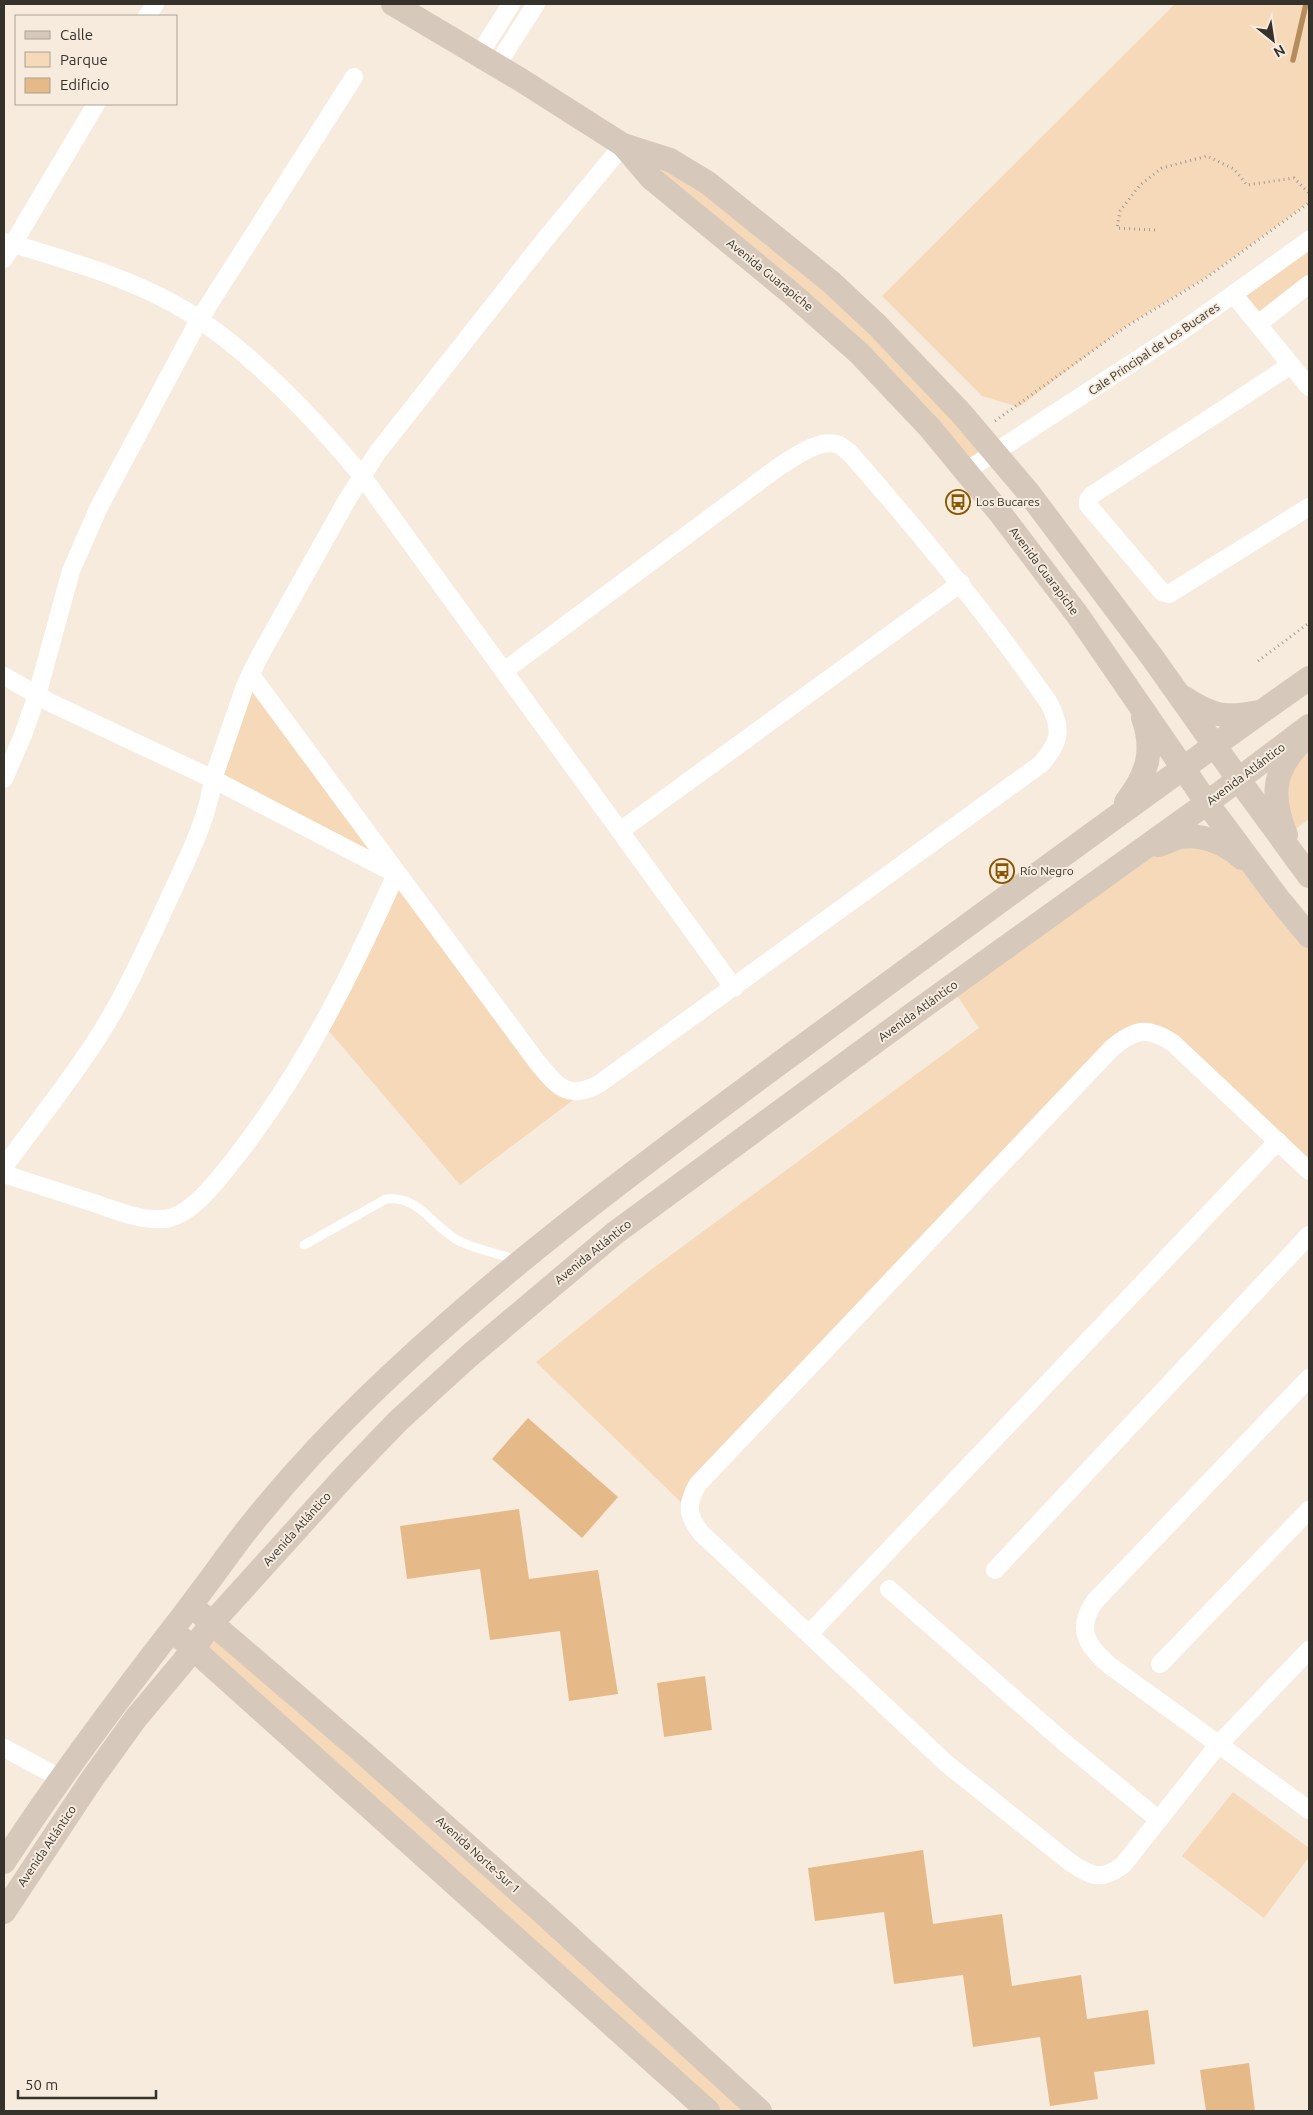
<svg xmlns="http://www.w3.org/2000/svg" width="1313" height="2115" viewBox="0 0 1313 2115" font-family="Ubuntu,sans-serif">
<rect width="100%" height="100%" fill="#f7ebdd"/>
<!-- green -->
<g fill="#f5d9b9">
<polygon points="1175,4 1309,4 1309,202 1206,277 1126,326 1019,407 982,396 882,296"/>
<polygon points="623,145 777,239 994,452 966,471 930,428"/>
<polygon points="1309,240 1309,284 1258,324 1234,295"/>
<polygon points="251,675 537,1062 585,1091 460,1185 323,1024 396,874 213,779"/>
<polygon points="1309,733 1309,819 1286,836 1283,763"/>
<polygon points="1213,841 1309,936 1309,1171 1190,1058 1137,1032 698,1484 689,1510 536,1362 644,1275 979,1028 951,987 1131,857"/>
<polygon points="212,1623 760,2111 708,2111 192,1649"/>
<polygon points="1233,1792 1309,1848 1309,1857 1264,1918 1182,1856"/>
</g>
<g fill="none" stroke-linecap="round" stroke-linejoin="round">
<!-- stream -->
<polyline stroke="#b58c5b" stroke-width="5.5" points="1293,60 1306,4"/>
</g>
<!-- building -->
<g fill="#e5ba88">
<polygon points="528,1418 618,1497 582,1538 492,1459"/>
<polygon points="519,1509 529,1579 598,1570 618,1694 569,1701 560,1631 490,1640 480,1569 407,1579 400,1526"/>
<polygon points="705,1676 712,1730 664,1737 657,1683"/>
<polygon points="923,1850 933,1924 1002,1914 1012,1986 1081,1975 1087,2019 1148,2010 1155,2064 1094,2072 1098,2099 1050,2106 1040,2037 973,2047 963,1975 894,1984 884,1912 815,1921 808,1868"/>
<polygon points="1249,2063 1255,2111 1206,2111 1200,2070"/>
</g>
<g fill="none" stroke-linecap="round" stroke-linejoin="round">
<!-- path -->
<g stroke="#a39a90" stroke-width="3" stroke-dasharray="1 4" stroke-linecap="butt">
<polyline points="1155,230 1117,228 1120,211 1140,185 1162,168 1207,156 1234,169 1247,185 1294,178 1309,193"/>
<polyline points="995,421 1127,326 1206,278 1309,203"/>
<polyline points="1258,661 1309,623"/>
</g>
<!-- lane -->
<path stroke="#fff" stroke-width="9" d="M304 1245 386 1199C421 1195 433 1229 461 1242 479 1250 499 1254 517 1260"/>
<!-- street -->
<g stroke="#fff" stroke-width="18">
<polyline points="147,16 155,4"/>
<polyline points="479,55 511,4"/>
<polyline points="497,65 536,4"/>
<path d="M4 242C22 246 40 252 59 258 104 272 147 287 188 312 251 352 315 419 362 476L734 988"/>
<polyline points="4,259 96,104"/>
<polyline points="1234,295 1309,387"/>
<polyline points="1258,324 1309,284"/>
<polyline points="1291,365 1092,495 1088,500 1088,505 1162,592 1169,594 1309,507"/>
<polyline points="966,471 1186,328 1309,240"/>
<path d="M251 675 537 1062C557 1086 567 1101 599 1084L1041 764C1060 742 1063 730 1049 703 988 615 920 533 849 452 846 450 843 447 839 445 820 437 793 458 777 468L504 671"/>
<path d="M4 676 51 703 213 779 396 874C351 975 302 1074 232 1162 216 1182 191 1216 164 1219 142 1221 117 1211 97 1204 66 1194 35 1184 4 1174"/>
<polyline points="4,779 23,735 37,695 71,571 99,507 199,320 354,77"/>
<polyline points="620,831 961,583"/>
<path d="M4 1167C37 1122 72 1079 102 1031 129 987 150 939 172 892 188 857 208 818 213 779L245 686 259 657 347 500 377 453 543 242 623 145"/>
<path d="M1309 1171 1173 1043C1147 1026 1135 1029 1112 1048L698 1484C686 1504 687 1515 701 1533L947 1764 1071 1863C1093 1877 1101 1881 1123 1865L1218 1745 1309 1650"/>
<path d="M1309 1378 1095 1601C1076 1628 1086 1645 1109 1665L1309 1810"/>
<polyline points="995,1570 1309,1235"/>
<polyline points="889,1589 1065,1743 1159,1820"/>
<polyline points="809,1634 1278,1141"/>
<polyline points="1160,1664 1309,1510"/>
<polyline points="4,1748 60,1778"/>
</g>
<!-- secondary -->
<g stroke="#d6c9bb" stroke-width="24">
<polyline points="393,4 521,80 623,145 670,160 708,183 831,282 877,325 961,413 1028,492 1152,657 1239,780 1309,876"/>
<polyline points="623,145 651,178 791,293 859,353 930,428 1000,513 1079,617 1207,803 1277,897 1309,936"/>
<path d="M1183 697C1212 716 1225 719 1259 712"/>
<path d="M1126 802C1147 775 1155 751 1143 718"/>
<path d="M1286 835C1271 798 1272 772 1300 743"/>
<path d="M1158 845C1165 843 1173 839 1180 837 1201 833 1227 844 1242 858"/>
<polyline points="200,1613 361,1751 542,1912 760,2111"/>
<polyline points="181,1638 708,2111"/>
<path d="M4 1862C56 1782 113 1706 171 1631 197 1598 221 1564 246 1531 285 1482 328 1435 373 1392 510 1260 665 1148 818 1035 981 915 1144 795 1309 678"/>
<polyline points="4,1912 92,1779 136,1718 183,1662 212,1623 345,1476 398,1421 469,1356 615,1233 913,1014 1207,803 1309,726"/>
</g>
</g>
<!-- icons -->
<defs>
<symbol id="bus-ring" viewBox="-11 -11 22 22"><circle r="9.5" fill="#f7ebdd" stroke="#895600" stroke-width="1.5"/><path d="M-5-6H5V4H4V6H2V4H-2V6H-4V4H-5ZM-3.5-4V0h7V-4ZM-3.5 1.2v1.5H-2V1.2ZM2 1.2v1.5H3.5V1.2Z" fill="#895600"/></symbol>
</defs>
<g fill-rule="evenodd">
<use href="#bus-ring" x="944" y="488" width="28" height="28"/>
<use href="#bus-ring" x="988" y="857" width="28" height="28"/>
</g>
<g text-anchor="middle" stroke-width="4" stroke-linejoin="round" paint-order="stroke">
<!-- street labels -->
<g font-size="12" fill="#35312b" stroke="#f7ebdd">
<text transform="translate(770 275) rotate(39)" y="4">Avenida Guarapiche</text>
<text transform="translate(1154 349) rotate(-34)" y="4">Cale Principal de Los Bucares</text>
<text transform="translate(1044 571) rotate(53)" y="4">Avenida Guarapiche</text>
<text transform="translate(1246 774) rotate(-37)" y="4">Avenida Atlántico</text>
<text transform="translate(918 1011) rotate(-36)" y="4">Avenida Atlántico</text>
<text transform="translate(593 1252) rotate(-39)" y="4">Avenida Atlántico</text>
<text transform="translate(297 1529) rotate(-48)" y="4">Avenida Atlántico</text>
<text transform="translate(47 1846) rotate(-56)" y="4">Avenida Atlántico</text>
<text transform="translate(478 1855) rotate(42)" y="4">Avenida Norte-Sur 1</text>
</g>
<!-- poi labels -->
<g font-size="12" fill="#35312b" stroke="#f7ebdd" text-anchor="start">
<text x="976" y="506">Los Bucares</text>
<text x="1020" y="875">Río Negro</text>
</g>
</g>
<!-- border -->
<rect width="1313" height="2115" fill="none" stroke="#35312b" stroke-width="10"/>
<!-- legend -->
<rect x="15" y="15" width="162" height="90" fill="#f7ebdd" stroke="#a9a196"/>
<rect x="25" y="31" width="25" height="8" fill="#d6c9bb" stroke="#a9a196"/>
<text x="60" y="40" font-size="15" fill="#35312b">Calle</text>
<rect x="25" y="52" width="25" height="15" fill="#f5d9b9" stroke="#a9a196"/>
<text x="60" y="65" font-size="15" fill="#35312b">Parque</text>
<rect x="25" y="78" width="25" height="15" fill="#e5ba88" stroke="#a9a196"/>
<text x="60" y="90" font-size="15" fill="#35312b">Edificio</text>
<!-- north arrow -->
<g transform="translate(1273 40) rotate(150)" stroke="#f7ebdd" stroke-width="4" paint-order="stroke">
<path d="M0-4L9 19L0 12L-9 19Z" fill="#35312b"/>
<text y="-8" font-size="14" font-weight="bold" text-anchor="middle" fill="#35312b">N</text>
</g>
<!-- scale -->
<path d="M18 2090v8h138v-8" fill="none" stroke="#35312b" stroke-width="2.5"/>
<text x="25" y="2090" font-size="15" fill="#35312b" stroke="#f7ebdd" stroke-width="4" paint-order="stroke">50 m</text>
</svg>
